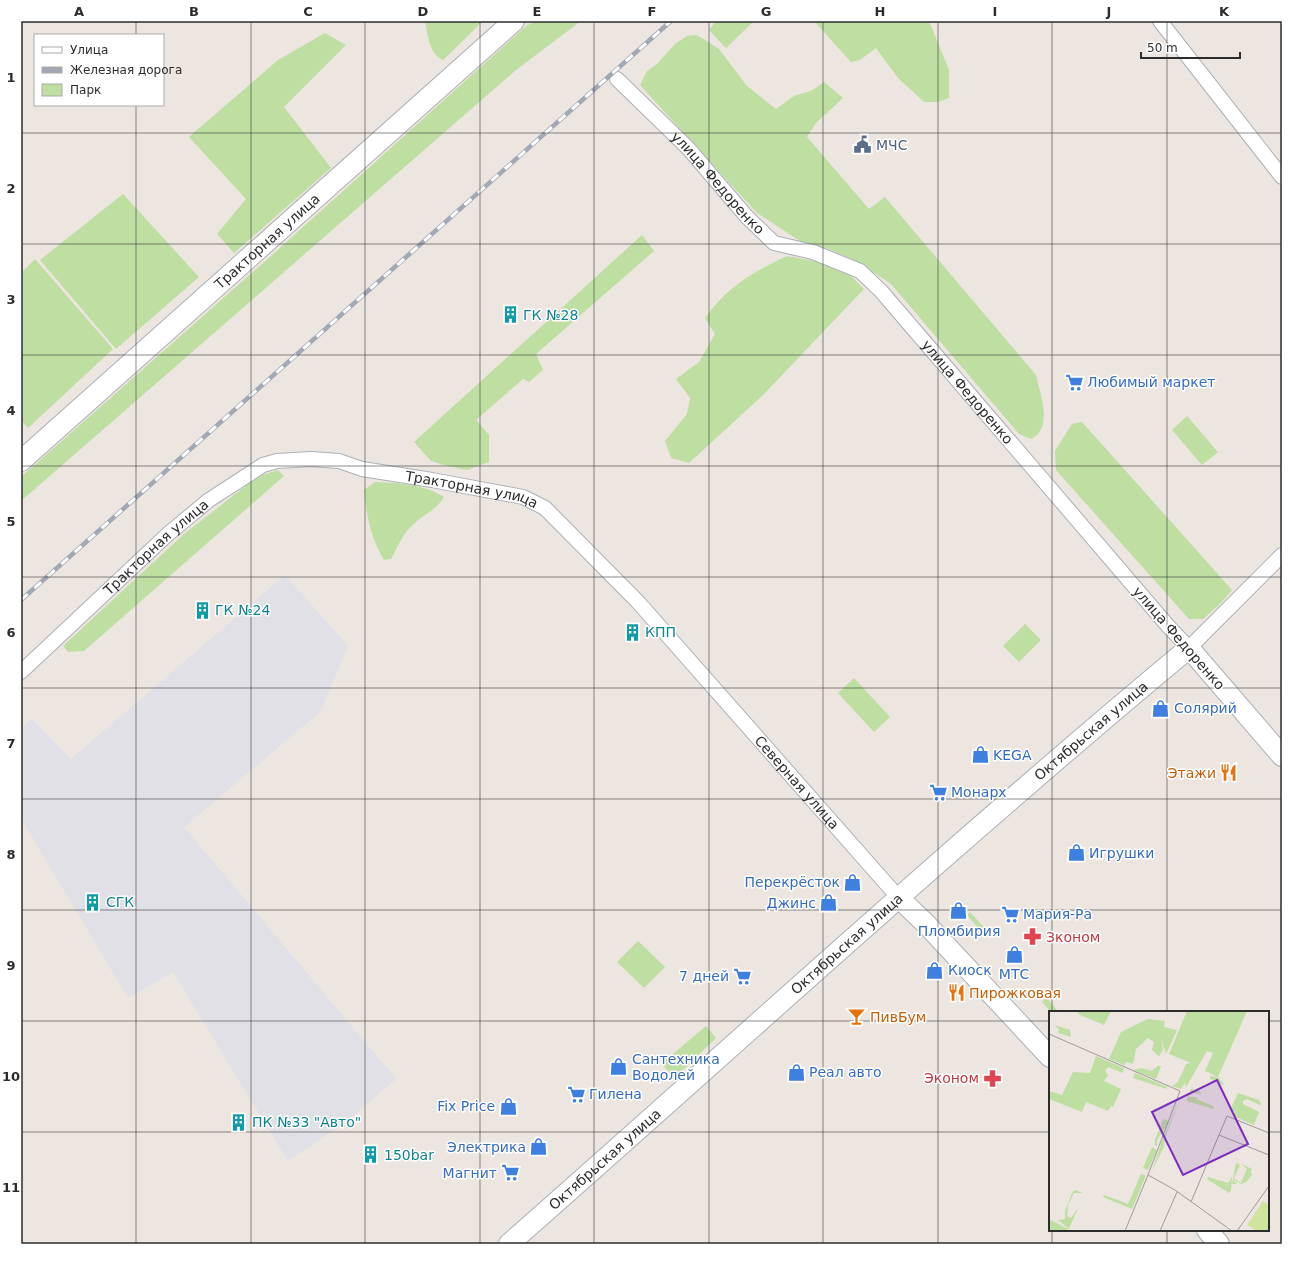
<svg xmlns="http://www.w3.org/2000/svg" width="1303" height="1265" viewBox="0 0 1303 1265" font-family="'DejaVu Sans',sans-serif">
<rect width="100%" height="100%" fill="#ece5e0"/>
<!-- industrial -->
<polygon fill="#e0e0e6" points="285,575 348,646 320,712 184,827 396,1079 346,1122 288,1161 173,972 128,998 21,818 21,729 32,719 71,759"/>
<!-- green -->
<g fill="#bfdea2">
<path d="M425 21H483L443 60C429 54 428 35 425 21Z"/>
<polygon points="536,21 581,21 516,70 21,501 21,477 271,256 526,26"/>
<polygon points="716,21 754,21 726,48 709,30"/>
<polygon points="814,21 929,21 949,70 949,98 938,102 924,102 898,78 876,48 860,60 851,62"/>
<polygon points="325,33 346,45 284,107 331,168 234,253 217,234 246,199 189,137 278,60"/>
<path d="M697 35 719 49 747 86 776 109 794 96 813 90 824 82 843 98 816 123 807 137 869 209 885 197 1036 375C1040 394 1054 428 1031 439L1019 434 891 284 858 262 829 249 803 243 757 213 640 85 647 71 657 64 675 44 687 36Z"/>
<polygon points="123,194 199,277 116,349 40,260"/>
<polygon points="642,235 654,251 536,354 543,370 529,382 523,379 476,420 489,435 489,462 467,470 444,465 431,461 414,442"/>
<path d="M787 256 815 261 851 276 864 289 763 395 689 463 671 458 665 441 687 414 690 398 676 379 699 362 715 334 705 318C727 287 753 272 787 256Z"/>
<polygon points="35,259 113,349 28,428 21,420 21,273"/>
<polygon points="1187,416 1218,452 1202,465 1172,430"/>
<polygon points="1082,422 1232,590 1220,604 1203,619 1189,619 1056,470 1055,451 1072,424"/>
<polygon points="278,470 284,476 84,651 68,652 63,646 184,534 257,477"/>
<path d="M375 482C398 483 424 484 444 497 437 509 426 513 416 522 404 531 398 546 391 559L384 560C371 538 366 515 364 490Z"/>
<polygon points="1025,624 1041,640 1019,662 1003,646"/>
<polygon points="854,678 890,717 874,732 838,693"/>
<polygon points="970,912 990,934 986,937 967,915"/>
<polygon points="638,941 665,967 644,988 617,962"/>
<polygon points="1046,997 1057,1010 1055,1012 1051,1012 1042,1002"/>
<polygon points="706,1026 716,1038 680,1073 669,1072 663,1065 666,1060"/>
</g>
<g fill="none" stroke-linecap="round" stroke-linejoin="round">
<defs>
<g id="street">
<polyline points="1160,21 1282,177"/>
<path id="s1" d="M617 79 688 148 747 217 774 243 813 252 860 271 881 291 1168 626 1189 648 1282 555"/>
<path id="s2" d="M21 672 168 534 209 500 263 465 277 461 311 459 339 461 362 469 432 480 523 497 545 508 638 602 898 897"/>
</g>
<g id="secondary">
<path id="s3" d="M21 461 514 21"/>
<polyline points="898,897 927,925 1050,1057"/>
<polyline points="1207,1230 1219,1244"/>
<path id="s4" d="M509 1244C735 1045 957 841 1189 648L1282 756"/>
</g>
</defs>
<!-- street casing -->
<use href="#street" stroke="#acb0b7" stroke-width="16"/>
<!-- secondary casing -->
<use href="#secondary" stroke="#acb0b7" stroke-width="22"/>
<!-- street -->
<use href="#street" stroke="#fff" stroke-width="14"/>
<!-- secondary -->
<use href="#secondary" stroke="#fff" stroke-width="20"/>
<defs>
<polyline id="rail" points="21,600 671,21"/>
</defs>
<!-- rail casing -->
<use href="#rail" stroke="#a3a8b5" stroke-width="4.5"/>
<!-- rail -->
<use href="#rail" stroke="#fff" stroke-width="3" stroke-dasharray="9" stroke-linecap="butt"/>
</g>
<!-- grid -->
<path fill="none" stroke="#2c2c2c" stroke-width="1" stroke-opacity="0.55" d="M136 21V35M251 21V1244M365 21V1244M480 21V1244M594 21V1244M709 21V1244M823 21V1244M938 21V1244M1052 21V1012M1167 21V1012M136 105V1244M21 133H1282M21 244H1282M21 355H1282M21 466H1282M21 577H1282M21 688H1282M21 799H1282M21 910H1282M21 1021H1050M1268 1021H1282M21 1132H1050M1268 1132H1282M1052 1230V1244M1167 1230V1244"/>
<!-- icons -->
<defs>
<symbol id="civic-bare" viewBox="-9 -9 18 18"><path d="M-.6-6.5H3V-4.5H.6V-3L4-1V1h2V6H-6V1h2V-1L-.6-3ZM-1.2 2.5V6h2.4V2.5Z" fill="#5c6f8a" stroke="#fff" stroke-width="2.5" paint-order="stroke"/></symbol>
<symbol id="building-bare" viewBox="-9 -9 18 18"><path d="M-4-6H4V6H1V3H-1V6H-4ZM-2.5-4.3h1.7v1.8h-1.7ZM.8-4.3h1.7v1.8H.8ZM-2.5-1h1.7V.8h-1.7ZM.8-1h1.7V.8H.8Z" fill="#0f9aa8" stroke="#fff" stroke-width="2.5" paint-order="stroke"/></symbol>
<symbol id="supermarket-bare" viewBox="-9 -9 18 18"><path d="M-6-5.5h2.5l.6 2H6L4.5 2H-2.5L-4.4-4H-6ZM-1.5 3.2a1.3 1.3 0 1 0 .1 0ZM3 3.2a1.3 1.3 0 1 0 .1 0Z" fill="#3f7fe0" stroke="#fff" stroke-width="2.5" paint-order="stroke"/></symbol>
<symbol id="shop-bare" viewBox="-9 -9 18 18"><path d="M-5-2.5h2.3a2.7 3.5 0 0 1 5.4 0H5L5.5 6h-11ZM-1.5-2.5h3a1.5 2.3 0 0 0-3 0Z" fill="#3f7fe0" stroke="#fff" stroke-width="2.5" paint-order="stroke"/></symbol>
<symbol id="restaurant-bare" viewBox="-9 -9 18 18"><path d="M-5-6h1v4h1v-4h1v4h1v-4h1v5L-1.5 .5V6h-2V.5L-5-1ZM5-6V6H3V1.5H1.5Q1.5-4 5-6Z" fill="#e8710a" stroke="#fff" stroke-width="2.5" paint-order="stroke"/></symbol>
<symbol id="pharmacy-bare" viewBox="-9 -9 18 18"><path d="M-2-6h4v4h4v4h-4v4h-4v-4h-4v-4h4Z" fill="#e0444e" stroke="#fff" stroke-width="2.5" paint-order="stroke"/></symbol>
<symbol id="bar-bare" viewBox="-9 -9 18 18"><path d="M-6-5H6L.8 .8V4.5H3.5V6h-7V4.5H-.8V.8Z" fill="#e8710a" stroke="#fff" stroke-width="2.5" paint-order="stroke"/></symbol>
</defs>
<g fill-rule="evenodd">
<use href="#civic-bare" x="850" y="132" width="25" height="25"/>
<use href="#building-bare" x="498" y="302" width="25" height="25"/>
<use href="#supermarket-bare" x="1062" y="370" width="25" height="25"/>
<use href="#building-bare" x="190" y="598" width="25" height="25"/>
<use href="#building-bare" x="620" y="620" width="25" height="25"/>
<use href="#shop-bare" x="1148" y="696" width="25" height="25"/>
<use href="#shop-bare" x="968" y="742" width="25" height="25"/>
<use href="#restaurant-bare" x="1216" y="760" width="25" height="25"/>
<use href="#supermarket-bare" x="926" y="780" width="25" height="25"/>
<use href="#shop-bare" x="1064" y="840" width="25" height="25"/>
<use href="#shop-bare" x="840" y="870" width="25" height="25"/>
<use href="#building-bare" x="80" y="890" width="25" height="25"/>
<use href="#shop-bare" x="816" y="890" width="25" height="25"/>
<use href="#shop-bare" x="946" y="898" width="25" height="25"/>
<use href="#supermarket-bare" x="998" y="902" width="25" height="25"/>
<use href="#pharmacy-bare" x="1020" y="924" width="25" height="25"/>
<use href="#shop-bare" x="1002" y="942" width="25" height="25"/>
<use href="#shop-bare" x="922" y="958" width="25" height="25"/>
<use href="#supermarket-bare" x="730" y="964" width="25" height="25"/>
<use href="#restaurant-bare" x="944" y="980" width="25" height="25"/>
<use href="#bar-bare" x="844" y="1004" width="25" height="25"/>
<use href="#shop-bare" x="606" y="1054" width="25" height="25"/>
<use href="#shop-bare" x="784" y="1060" width="25" height="25"/>
<use href="#pharmacy-bare" x="980" y="1066" width="25" height="25"/>
<use href="#supermarket-bare" x="564" y="1082" width="25" height="25"/>
<use href="#shop-bare" x="496" y="1094" width="25" height="25"/>
<use href="#building-bare" x="226" y="1110" width="25" height="25"/>
<use href="#shop-bare" x="526" y="1134" width="25" height="25"/>
<use href="#building-bare" x="358" y="1142" width="25" height="25"/>
<use href="#supermarket-bare" x="498" y="1160" width="25" height="25"/>
</g>
<g text-anchor="middle" stroke-width="3" stroke-linejoin="round" paint-order="stroke">
<!-- service labels -->
<g font-size="14" fill="#4e5e75" stroke="#fff" text-anchor="start">
<text x="876" y="150">МЧС</text>
</g>
<!-- street labels -->
<g font-size="14" fill="#2c2c2c" stroke="#fff">
<text dy="5" stroke="none"><textPath href="#s1" startOffset="145">улица Федоренко</textPath></text>
<text dy="5" stroke="none"><textPath href="#s3" startOffset="330">Тракторная улица</textPath></text>
<text dy="5" stroke="none"><textPath href="#s1" startOffset="480">улица Федоренко</textPath></text>
<text dy="5" stroke="none"><textPath href="#s2" startOffset="532">Тракторная улица</textPath></text>
<text dy="5" stroke="none"><textPath href="#s2" startOffset="184">Тракторная улица</textPath></text>
<text transform="translate(1179 638) rotate(49)" y="5">улица Федоренко</text>
<text dy="5" stroke="none"><textPath href="#s4" startOffset="776">Октябрьская улица</textPath></text>
<text dy="5" stroke="none"><textPath href="#s2" startOffset="981">Северная улица</textPath></text>
<text dy="5" stroke="none"><textPath href="#s4" startOffset="452">Октябрьская улица</textPath></text>
<text dy="5" stroke="none"><textPath href="#s4" startOffset="128">Октябрьская улица</textPath></text>
</g>
<!-- culture labels -->
<g font-size="14" fill="#0d838f" stroke="#fff" text-anchor="start">
<text x="523" y="320">ГК №28</text>
<text x="215" y="615">ГК №24</text>
<text x="645" y="637">КПП</text>
<text x="106" y="907">СГК</text>
<text x="252" y="1127">ПК №33 "Авто"</text>
<text x="384" y="1160">150bar</text>
</g>
<!-- shop labels -->
<g font-size="14" fill="#366cbe" stroke="#fff" text-anchor="start">
<text x="1087" y="387">Любимый маркет</text>
<text x="1174" y="713">Солярий</text>
<text x="993" y="760">KEGA</text>
<text x="951" y="797">Монарх</text>
<text x="1089" y="858">Игрушки</text>
<text x="840" y="887" text-anchor="end">Перекрёсток</text>
<text x="816" y="908" text-anchor="end">Джинс</text>
<text x="1023" y="919">Мария-Ра</text>
<text x="959" y="936" text-anchor="middle">Пломбирия</text>
<text x="948" y="975">Киоск</text>
<text x="1014" y="979" text-anchor="middle">МТС</text>
<text x="729" y="981" text-anchor="end">7 дней</text>
<text x="632" y="1064">Сантехника<tspan x="632" dy="16">Водолей</tspan></text>
<text x="809" y="1077">Реал авто</text>
<text x="589" y="1099">Гилена</text>
<text x="495" y="1111" text-anchor="end">Fix Price</text>
<text x="526" y="1152" text-anchor="end">Электрика</text>
<text x="497" y="1178" text-anchor="end">Магнит</text>
</g>
<!-- food labels -->
<g font-size="14" fill="#c56008" stroke="#fff" text-anchor="start">
<text x="1216" y="778" text-anchor="end">Этажи</text>
<text x="969" y="998">Пирожковая</text>
<text x="870" y="1022">ПивБум</text>
</g>
<!-- health labels -->
<g font-size="14" fill="#be3a42" stroke="#fff" text-anchor="start">
<text x="1046" y="942">Зконом</text>
<text x="979" y="1083" text-anchor="end">Эконом</text>
</g>
</g>
<!-- overview -->
<g transform="translate(1049 1011)">
<rect width="220" height="220" fill="#ece5e0"/>
<path d="M29 0H62L55 14 29 3ZM138 0H198L169 66 176 75 161 68V65L169 66 156 60 164 42 158 40 137 76 136 72 132 78 123 75 129 71 137 53 142 52 120 43ZM99 8 116 10 115 16 128 19 117 43 112 28 114 39 110 45 103 39 105 31 99 27 87 38 84 53 77 51 75 54 60 48 72 21ZM5 14 21 19 22 26 9 22 10 18ZM47 45 75 57 74 62 59 56 56 60 59 64 55 70 72 78 64 96 62 95 59 100 37 91 33 101 0 88V80L13 84 24 61 41 62ZM109 55H112L107 68 84 59 93 57 102 60ZM86 62 118 76V78L84 67ZM143 76 145 80 149 79 153 83 142 82 140 86H148L147 88 164 95 165 98 137 90ZM189 82 210 89 212 93 211 94 198 88 194 90V93L210 101 205 114 184 105 186 101 181 99ZM132 86 116 127 115 136 103 160 114 127ZM114 108 120 110 108 129V135L106 134V129L104 134ZM103 136 108 139 99 159 94 157ZM187 152 191 154 185 167 192 172 198 158 192 153 203 158 197 170 202 161 203 164 197 171 192 173 184 168 188 173H183ZM92 163 96 164V167L83 198 54 186 55 184 79 193ZM159 166 179 172 183 166 182 180 180 182 158 168ZM26 179 34 182H25L19 194 18 205 22 207 29 197 20 218 9 209 16 208V200L23 182ZM0 208 19 218V219L0 220Z" fill="#bfdea2"/>
<path d="M214 190 220 194V220H207L198 214Z" fill="#d1e49e"/>
<path fill="none" stroke="#9f9b98" stroke-width="1" d="M0 23 131 80 99 164 126 179 183 220M170 124 178 105 220 122M142 191 170 124 220 144M76 220 99 164M111 220 128 181M188 220 220 175"/>
<path fill="#7b2cbf" fill-opacity="0.15" stroke="#7b2cbf" stroke-width="2" d="M168 69 199 133 134 164 103 101Z"/>
<rect width="220" height="220" fill="none" stroke="#2c2c2c" stroke-width="2"/>
</g>
<!-- border -->
<rect width="1303" height="1265" fill="none" stroke="#ffffff" stroke-width="44"/>
<!-- legend -->
<rect x="34" y="34" width="130" height="72" fill="#ffffff" stroke="#ababab"/>
<rect x="42" y="47" width="20" height="6" fill="#ffffff" stroke="#ababab"/>
<text x="70" y="54" font-size="12" fill="#2c2c2c">Улица</text>
<rect x="42" y="67" width="20" height="6" fill="#a3a8b5" stroke="#ababab"/>
<text x="70" y="74" font-size="12" fill="#2c2c2c">Железная дорога</text>
<rect x="42" y="84" width="20" height="12" fill="#bfdea2" stroke="#ababab"/>
<text x="70" y="94" font-size="12" fill="#2c2c2c">Парк</text>
<!-- scale -->
<path d="M1141 52v6h99v-6" fill="none" stroke="#2c2c2c" stroke-width="2"/>
<text x="1147" y="52" font-size="12" fill="#2c2c2c" stroke="#ffffff" stroke-width="3" paint-order="stroke">50 m</text>
<rect x="22" y="22" width="1259" height="1221" fill="none" stroke="#2c2c2c" stroke-width="1.5"/>
<g font-size="13" text-anchor="middle" font-weight="bold" fill="#2c2c2c">
<text x="79" y="16">A</text>
<text x="194" y="16">B</text>
<text x="308" y="16">C</text>
<text x="423" y="16">D</text>
<text x="537" y="16">E</text>
<text x="652" y="16">F</text>
<text x="766" y="16">G</text>
<text x="880" y="16">H</text>
<text x="995" y="16">I</text>
<text x="1109" y="16">J</text>
<text x="1224" y="16">K</text>
<text x="11" y="82">1</text>
<text x="11" y="193">2</text>
<text x="11" y="304">3</text>
<text x="11" y="415">4</text>
<text x="11" y="526">5</text>
<text x="11" y="637">6</text>
<text x="11" y="748">7</text>
<text x="11" y="859">8</text>
<text x="11" y="970">9</text>
<text x="11" y="1081">10</text>
<text x="11" y="1192">11</text>
</g>
</svg>
